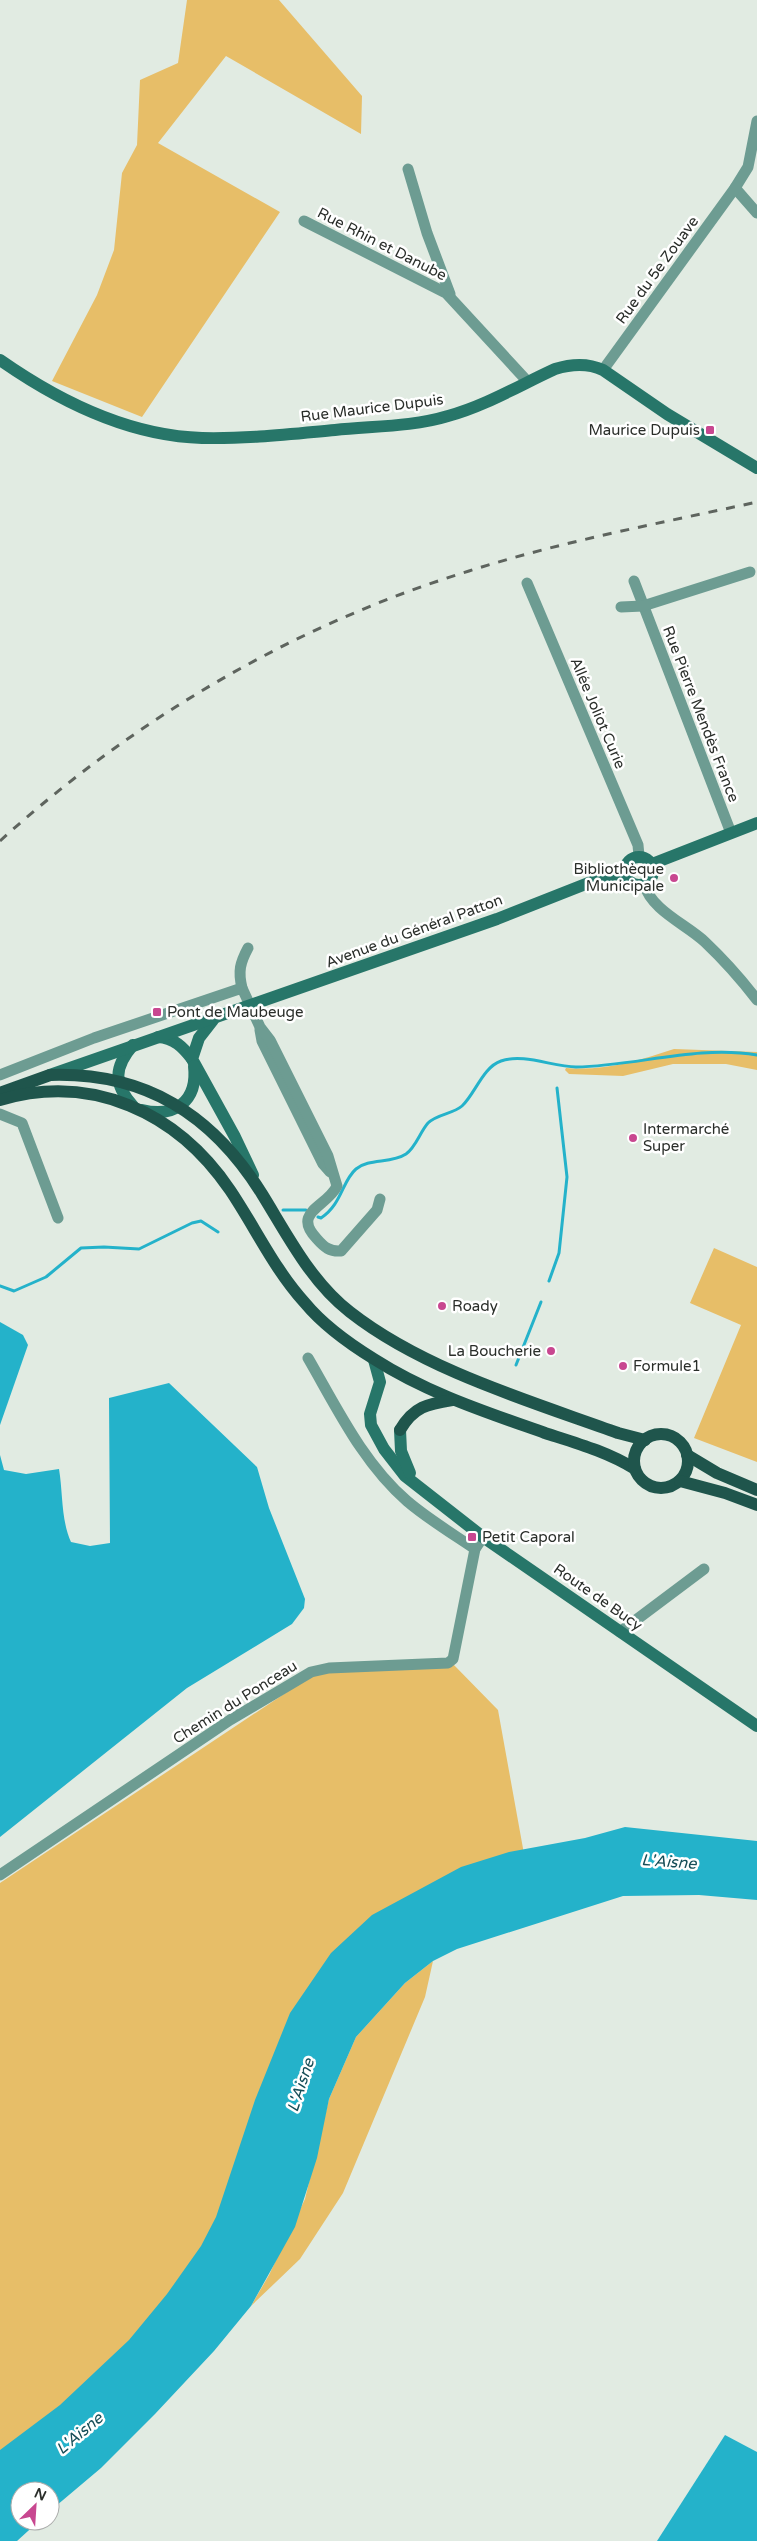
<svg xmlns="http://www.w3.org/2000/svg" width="757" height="2541" viewBox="0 0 757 2541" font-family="'Varela Round',sans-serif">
<rect width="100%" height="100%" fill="#e1ebe2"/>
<!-- green -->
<g fill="#e7be68">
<polygon points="187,0 279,0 362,96 361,134 226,56 158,143 280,212 142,417 52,381 97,295 114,250 122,173 137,145 140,80 178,63"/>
<path d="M674 1049 757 1052V1070L726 1064H673L623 1076 569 1074 565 1070 566 1068C605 1071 638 1061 674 1049Z"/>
<polygon points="714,1248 757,1267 757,1462 694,1438 741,1325 690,1303"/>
<polygon points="453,1664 498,1710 526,1865 356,1970 208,2313 0,2473 0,1883 317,1672"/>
<polygon points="433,1961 425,1997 343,2193 300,2259 251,2306 269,2275 305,2199 329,2099 356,2037 405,1983"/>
</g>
<!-- water -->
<g fill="#24b2ca">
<polygon points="0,1322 23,1335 28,1345 0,1425"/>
<path d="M169 1383 257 1467 269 1508 305 1599 304 1608 292 1624 187 1688 0 1837V1455L4 1470 26 1474 59 1469C63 1493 61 1520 71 1542L90 1546 110 1543 109 1398Z"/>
<polygon points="625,1827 757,1841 757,1900 699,1895 623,1896 457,1949 433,1961 405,1983 356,2037 329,2099 317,2158 295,2227 251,2306 214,2351 155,2414 101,2468 50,2511 50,2491 20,2491 20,2521 39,2521 17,2541 0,2541 0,2450 60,2405 129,2340 167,2294 201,2246 216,2217 255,2100 290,2013 331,1953 372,1915 461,1867 509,1852 585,1838"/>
<polygon points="725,2435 757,2452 757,2541 657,2541"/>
</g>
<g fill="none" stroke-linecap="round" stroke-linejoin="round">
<!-- stream -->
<g stroke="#24b2ca" stroke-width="3">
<polyline points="283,1210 306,1210"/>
<path d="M318 1217 321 1218C342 1204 342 1181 356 1169 369 1158 391 1164 406 1154 416 1147 420 1132 428 1123 437 1114 453 1114 462 1106 475 1094 483 1067 501 1061 524 1053 553 1067 576 1067 637 1066 696 1045 757 1055"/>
<polyline points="549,1281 559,1253 567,1177 557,1088"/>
<polyline points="0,1286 14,1291 46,1277 81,1248 104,1247 139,1249 192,1223 201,1221 218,1232"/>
<polyline points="516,1365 541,1302"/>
</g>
<!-- minor -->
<g stroke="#6d9c92" stroke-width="11">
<polyline points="408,169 427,233 450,294"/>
<polyline points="735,188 757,213"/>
<polyline points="304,221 446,293 528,382"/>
<polyline points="603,370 735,188 748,167 757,121"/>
<polyline points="634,581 731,833"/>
<polyline points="527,583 638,845 639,856"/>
<polyline points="621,607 643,606 750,572"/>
<path d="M644 884C652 911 686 924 705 942 724 960 741 979 757 1000"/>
<path d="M242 988C238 971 240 963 248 948"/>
<polyline points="260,1030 262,1041 323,1164 330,1172"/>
<path d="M0 1075 94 1038 242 988 260 1027 270 1040 328 1156 337 1186C327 1207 291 1212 317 1239 324 1247 330 1252 341 1251L377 1210 380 1199"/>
<polyline points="0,1114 22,1123 58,1218"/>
<path d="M308 1358C337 1408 363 1463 407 1501 428 1519 453 1534 475 1549"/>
<polyline points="620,1632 704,1569"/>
<polyline points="0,1875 230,1720 311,1672 329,1668 448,1663 453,1659 475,1549 483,1537"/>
</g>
<!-- secondary -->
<g stroke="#277669" stroke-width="12">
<path d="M0 360C60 402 128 436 202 438 247 439 291 434 335 430 372 426 412 427 448 416 485 406 520 385 555 369 571 364 588 363 603 370L667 414 757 468"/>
<circle cx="639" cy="871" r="14"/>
<polyline points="652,864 757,823"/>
<polyline points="213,1020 199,1038 192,1059 235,1137 253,1175"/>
<path d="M158 1037C174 1038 183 1047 192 1059"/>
<path d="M133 1045C114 1067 113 1084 133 1106"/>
<polyline points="50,1075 497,919 606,876 625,873"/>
<path d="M142 1110C175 1118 198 1101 194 1066"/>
<polyline points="374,1360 380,1382 370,1414 371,1425 384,1449 405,1476 483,1537 757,1726"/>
<polyline points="400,1430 401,1451 410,1473"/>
</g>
<!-- primary -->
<g stroke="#1f554c" stroke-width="12">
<path d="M0 1093 50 1075C145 1072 212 1114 262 1194 288 1236 311 1282 350 1312 424 1370 530 1401 618 1433L645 1440"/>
<path d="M0 1100C92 1073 177 1112 230 1190 255 1227 274 1269 305 1303 324 1326 348 1343 374 1359 427 1393 486 1412 545 1433 576 1443 608 1452 635 1469"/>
<path d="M400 1430C414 1406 428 1404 453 1400"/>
<circle cx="661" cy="1461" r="27"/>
<polyline points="687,1455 717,1473 757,1490"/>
<polyline points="680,1481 725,1493 757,1505"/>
</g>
<!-- rail -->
<path stroke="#5e645e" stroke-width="3" stroke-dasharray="9 9" stroke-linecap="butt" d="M0 841C134 719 296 624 469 571 563 541 661 523 757 502"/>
</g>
<!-- markers -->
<g fill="#c84790" stroke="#fff" stroke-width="2">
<rect x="705" y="425" width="10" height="10" rx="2.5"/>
<circle cx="674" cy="878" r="5"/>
<rect x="152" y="1007" width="10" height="10" rx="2.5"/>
<circle cx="633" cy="1138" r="5"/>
<circle cx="442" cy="1306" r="5"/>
<circle cx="551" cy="1351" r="5"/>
<circle cx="623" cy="1366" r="5"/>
<rect x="467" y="1532" width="10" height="10" rx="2.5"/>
</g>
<g text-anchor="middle" stroke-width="5" stroke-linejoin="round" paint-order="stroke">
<!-- street labels -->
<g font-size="15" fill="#2a2e2a" stroke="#fff">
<text transform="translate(382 244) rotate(27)" y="5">Rue Rhin et Danube</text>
<text transform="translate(657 270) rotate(-54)" y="5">Rue du 5e Zouave</text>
<text transform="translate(372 408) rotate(-7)" y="5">Rue Maurice Dupuis</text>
<text transform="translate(598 713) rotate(67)" y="5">Allée Joliot Curie</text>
<text transform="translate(701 714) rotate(69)" y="5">Rue Pierre Mendès France</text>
<text transform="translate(414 931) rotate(-20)" y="5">Avenue du Général Patton</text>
<text transform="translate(598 1597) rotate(35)" y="5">Route de Bucy</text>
<text transform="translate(235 1702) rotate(-32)" y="5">Chemin du Ponceau</text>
</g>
<!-- poi labels -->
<g font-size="15" fill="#2a2e2a" stroke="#fff" text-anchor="start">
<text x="700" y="435" text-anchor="end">Maurice Dupuis</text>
<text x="664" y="874" text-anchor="end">Bibliothèque<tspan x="664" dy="17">Municipale</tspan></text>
<text x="167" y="1017">Pont de Maubeuge</text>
<text x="643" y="1134">Intermarché<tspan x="643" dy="17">Super</tspan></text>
<text x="452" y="1311">Roady</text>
<text x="541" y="1356" text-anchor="end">La Boucherie</text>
<text x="633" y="1371">Formule1</text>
<text x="482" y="1542">Petit Caporal</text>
</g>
<!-- water labels -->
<g font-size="16" font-style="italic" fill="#164e58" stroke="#fff">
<text transform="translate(669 1861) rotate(4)" y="6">L'Aisne</text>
<text transform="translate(300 2085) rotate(-72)" y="6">L'Aisne</text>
<text transform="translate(79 2433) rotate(-40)" y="6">L'Aisne</text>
</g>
</g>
<!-- north arrow -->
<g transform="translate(35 2506) rotate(25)"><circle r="24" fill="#ffffff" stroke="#aaabaa"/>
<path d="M0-4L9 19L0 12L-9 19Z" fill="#c84790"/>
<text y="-8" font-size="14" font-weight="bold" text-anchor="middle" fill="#2a2e2a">N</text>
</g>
</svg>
